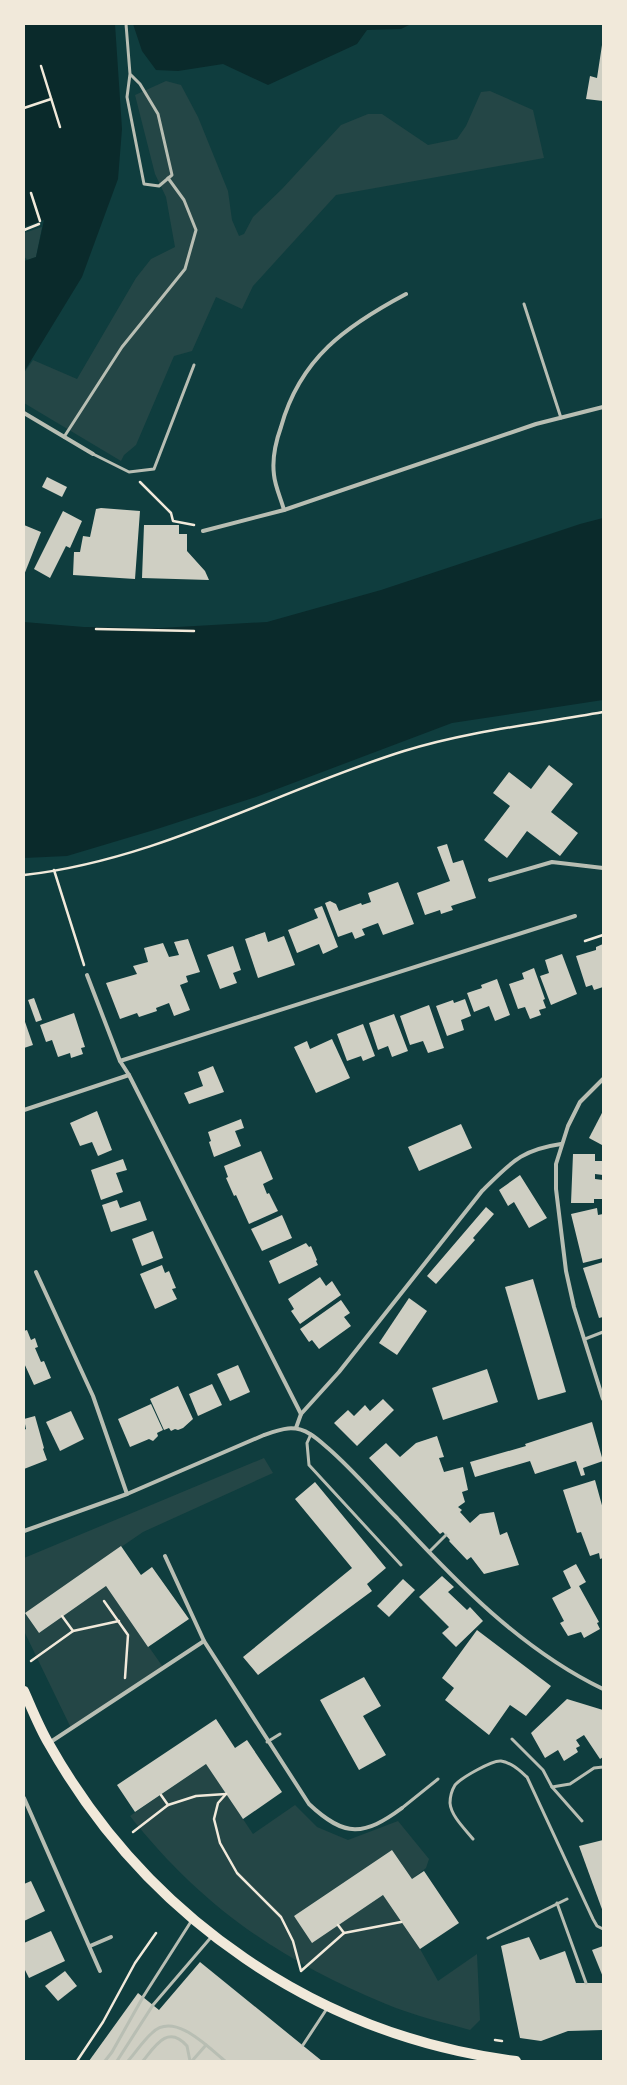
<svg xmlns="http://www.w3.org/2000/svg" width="627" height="2085" viewBox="0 0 627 2085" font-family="'IBM Plex Serif',serif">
<rect width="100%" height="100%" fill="#0f3d3e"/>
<!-- green -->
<g fill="#244646">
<polygon points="166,81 181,85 198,117 228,191 232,220 239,236 244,234 253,217 282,189 341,125 368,114 382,114 428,145 457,139 466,126 481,92 490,91 533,110 544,158 336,195 253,286 242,309 216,297 192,351 174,356 136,445 124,455 121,461 24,403 24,373 33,360 77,379 136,278 151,259 175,247 166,197 155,174 135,95"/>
<polygon points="42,227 36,257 28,260 24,257 24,233"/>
<polygon points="264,1458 273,1473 143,1532 25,1613 39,1633 106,1586 163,1667 71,1728 24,1631 24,1558"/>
<path d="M206 1764 253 1834 295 1805 317 1827 348 1840 398 1821 429 1859 426 1868 412 1879 392 1850 294 1916 312 1942 383 1895 420 1949 438 1981 477 1954 480 2020 470 2030C442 2022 412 2015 386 2004 280 1960 202 1907 130 1816Z"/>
</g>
<!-- water -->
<g fill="#0a2a2b">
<polygon points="24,24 115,24 122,129 118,179 82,277 24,372 24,261 36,257 44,220 24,227"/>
<polygon points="133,24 411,24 401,29 367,30 357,44 268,85 223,64 178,71 156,70 142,51"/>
<polygon points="603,518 603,700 452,723 256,797 154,830 67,856 24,858 24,622 84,627 160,628 267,622 381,590 580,524"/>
</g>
<!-- building -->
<g fill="#cfcfc3">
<polygon points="602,45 603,45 603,101 586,99 590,76 597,78"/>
<polygon points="47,477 67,487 62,497 42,487"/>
<polygon points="101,508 140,511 135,579 73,575 74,552 80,552 83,536 90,537 96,509"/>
<polygon points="63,511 82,521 70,548 66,546 50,578 34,569"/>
<polygon points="24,525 41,532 24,575"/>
<polygon points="144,525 179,525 179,534 187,534 187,551 205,571 209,580 142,578"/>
<polygon points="549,765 573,784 551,812 578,833 560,856 527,831 507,858 484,840 510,806 493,793 509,772 531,789"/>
<polygon points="447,844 453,863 463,860 476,898 451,906 453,910 441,914 440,910 425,915 417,893 450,881 437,847"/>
<polygon points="398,882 414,924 383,935 378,923 362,929 365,935 355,939 352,932 338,937 325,903 330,901 336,904 339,911 361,903 362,905 371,902 368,893"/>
<polygon points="322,906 338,947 323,954 319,944 297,953 288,930 318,918 314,909"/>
<polygon points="265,932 268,942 284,936 295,965 258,978 245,939"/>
<polygon points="188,939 200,972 186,976 188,982 180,985 190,1010 174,1016 169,1003 156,1008 157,1011 139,1017 137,1013 120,1019 106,983 137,974 133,966 148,962 144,948 163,943 169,957 179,955 174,942"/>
<polygon points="603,944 603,987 594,990 592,985 586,987 576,956 596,950 596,947"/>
<polygon points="233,946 241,970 233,973 237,983 220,989 207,955"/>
<polygon points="562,954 577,994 551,1005 540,976 549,973 545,960"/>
<polygon points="534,968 545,999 543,1000 546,1008 539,1010 541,1015 530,1019 525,1007 518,1009 509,984 524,979 522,973"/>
<polygon points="497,979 510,1015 495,1021 489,1006 474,1012 467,993 482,988 481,985"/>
<polygon points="34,998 42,1020 36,1022 28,1000"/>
<polygon points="465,999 471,1016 461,1020 464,1030 447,1036 436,1006 453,1000 454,1003"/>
<polygon points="429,1005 444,1048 428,1053 423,1041 410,1045 400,1016"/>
<polygon points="74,1013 85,1047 81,1048 83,1054 71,1058 70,1053 58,1057 52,1040 46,1042 40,1025"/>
<polygon points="394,1014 408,1051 392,1057 388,1046 378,1050 369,1023"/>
<polygon points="24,1019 33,1045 24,1048"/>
<polygon points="363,1024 375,1056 363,1061 361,1056 347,1061 337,1034"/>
<polygon points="332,1039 350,1078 316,1093 294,1047 307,1041 310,1049"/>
<polygon points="213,1066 224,1092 189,1104 184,1093 203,1086 198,1072"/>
<polygon points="97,1111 112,1150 98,1156 92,1142 80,1146 70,1123"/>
<polygon points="603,1111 603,1142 602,1145 589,1138"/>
<polygon points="241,1119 244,1128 235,1131 241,1146 214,1157 209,1142 211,1141 208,1132"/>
<polygon points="461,1124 472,1148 419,1171 408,1147"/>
<polygon points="261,1151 273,1179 263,1184 267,1194 269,1193 278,1211 249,1224 236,1195 234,1196 226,1178 228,1177 224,1166"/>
<polygon points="573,1154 595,1154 595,1161 603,1161 603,1175 595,1174 595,1179 603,1180 603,1199 594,1199 594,1203 571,1203"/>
<polygon points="123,1159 127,1170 116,1173 123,1192 101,1200 91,1170"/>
<polygon points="520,1175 547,1218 529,1228 514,1202 508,1206 499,1190"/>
<polygon points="117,1200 120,1208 140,1201 147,1220 111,1232 102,1205"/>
<polygon points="486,1207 494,1214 473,1238 475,1240 436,1284 427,1276"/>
<polygon points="597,1208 598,1215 603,1214 603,1258 583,1263 571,1214"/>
<polygon points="282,1215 292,1238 262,1251 251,1229"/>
<polygon points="153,1231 163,1258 142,1266 132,1239"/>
<polygon points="306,1243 309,1247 311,1246 317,1260 316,1261 318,1265 279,1284 269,1261"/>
<polygon points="603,1262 603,1317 599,1318 583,1268"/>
<polygon points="162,1265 165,1273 169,1271 176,1288 172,1289 177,1299 155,1309 140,1274"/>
<polygon points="320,1277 326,1286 332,1281 341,1295 300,1324 291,1311 294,1309 288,1299"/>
<polygon points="533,1279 566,1392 538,1400 505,1287"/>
<polygon points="409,1298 427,1311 397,1355 379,1343"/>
<polygon points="341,1300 350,1313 344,1317 351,1326 319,1349 312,1340 309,1342 300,1329"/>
<polygon points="27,1330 31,1340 35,1338 38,1347 35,1348 41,1362 44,1361 51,1378 34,1385 24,1363 24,1331"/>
<polygon points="238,1365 250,1392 230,1401 217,1374"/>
<polygon points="487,1369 498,1402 443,1420 432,1388"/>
<polygon points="212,1384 222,1405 198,1416 189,1394"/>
<polygon points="178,1386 193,1419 183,1428 178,1430 175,1429 171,1431 169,1428 164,1430 150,1399"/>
<polygon points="383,1399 394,1410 357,1446 334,1423 348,1410 354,1416 365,1405 370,1411"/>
<polygon points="151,1404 163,1430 157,1433 158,1436 153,1441 149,1439 130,1447 118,1419"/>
<polygon points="71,1411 84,1439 60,1451 46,1422"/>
<polygon points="35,1416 44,1448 43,1449 47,1460 24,1469 24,1430 26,1429 24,1419"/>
<polygon points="592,1422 603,1461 583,1468 585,1475 581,1476 576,1461 535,1474 530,1461 475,1477 470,1462 526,1446 525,1444"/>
<polygon points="437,1436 444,1457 439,1458 444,1472 463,1467 468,1490 462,1492 465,1502 458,1507 462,1510 460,1512 470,1523 480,1514 494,1512 500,1535 507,1532 519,1565 484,1574 471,1557 467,1560 449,1541 450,1540 443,1532 440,1534 369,1458 386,1443 400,1457 416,1443"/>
<polygon points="595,1480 603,1509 603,1558 600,1559 599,1553 590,1556 581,1532 577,1533 563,1490"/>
<polygon points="315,1482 386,1568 367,1584 372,1591 258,1675 243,1657 352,1568 295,1499"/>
<polygon points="121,1546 141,1575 152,1567 189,1619 148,1647 106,1586 39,1633 25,1613"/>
<polygon points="576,1564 586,1582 579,1586 599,1622 597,1623 600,1629 584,1638 581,1632 568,1636 560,1623 564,1621 552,1598 571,1588 563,1571"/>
<polygon points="442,1576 454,1587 448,1592 467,1610 470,1607 483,1621 456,1647 442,1633 449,1627 419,1597"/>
<polygon points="403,1579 415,1590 389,1617 377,1606"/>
<polygon points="477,1630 551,1686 526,1716 510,1705 489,1735 445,1700 454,1688 442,1678"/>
<polygon points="364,1677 381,1706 363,1716 386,1755 359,1770 320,1700"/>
<polygon points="567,1699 603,1710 603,1757 600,1759 584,1735 576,1740 580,1746 576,1748 578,1752 564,1761 558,1750 545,1758 531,1733"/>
<polygon points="216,1719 235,1748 247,1740 282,1792 243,1819 206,1764 135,1812 117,1785"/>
<polygon points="603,1840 603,1912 579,1846"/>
<polygon points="392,1850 412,1879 424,1871 459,1923 420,1949 383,1895 312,1943 294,1916"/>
<polygon points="31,1881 45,1911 24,1921 24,1884"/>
<polygon points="51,1931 65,1961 29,1978 24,1968 24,1943"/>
<polygon points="529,1937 540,1960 565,1951 576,1983 603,1983 603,2030 568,2031 541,2041 520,2038 501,1946"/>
<polygon points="603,1946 603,1977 592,1950"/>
<polygon points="200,1962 322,2061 89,2061 138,1993 159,2010"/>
<polygon points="65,1971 77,1986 58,2001 45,1986"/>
</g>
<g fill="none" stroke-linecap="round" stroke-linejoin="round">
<!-- path -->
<g stroke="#f1e9da" stroke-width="2.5">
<polyline points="41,66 60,127"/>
<polyline points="24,108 51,99"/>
<polyline points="31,193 40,221"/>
<polyline points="24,230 39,224"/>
<polyline points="140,482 171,513 173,521 194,525"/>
<polyline points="96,629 194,631"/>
<polyline points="54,870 84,965"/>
<path d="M24 875C158 860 276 791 404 751 468 731 537 724 603 712"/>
<polyline points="585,941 603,935"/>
<polyline points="104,1601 128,1635 125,1678"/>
<polyline points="62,1616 73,1631"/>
<polyline points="31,1661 73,1631 119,1621"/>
<polyline points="226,1794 218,1803 214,1819 220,1843 237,1873 281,1917 293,1941 301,1971 344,1933 401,1922"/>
<polyline points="161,1795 168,1805"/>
<polyline points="133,1832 168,1805 196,1796 226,1794"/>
<polyline points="338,1925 344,1933"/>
<polyline points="495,2040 502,2041"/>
<polyline points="77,2061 103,2022 135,1963 156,1933"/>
</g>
<!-- service -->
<g stroke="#b8beb3" stroke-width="3">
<polyline points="126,24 130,74 127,97 144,184 159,186 172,175 158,114 140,84 130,74"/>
<polyline points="524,304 561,418"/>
<polyline points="64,437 122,347 185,269 196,230 184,200 168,178"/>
<polyline points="93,454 129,472 154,469 194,365"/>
<polyline points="585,1339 603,1332"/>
<polyline points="311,1434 307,1443 309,1465 401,1565"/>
<polyline points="429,1552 446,1535"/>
<polyline points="512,1739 543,1770 552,1787 582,1821"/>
<polyline points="267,1742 280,1734"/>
<polyline points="552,1787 570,1784 594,1768 603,1767"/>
<polyline points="402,1808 438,1779"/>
<path d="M473 1839C465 1829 451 1816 450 1803 450 1797 452 1790 455 1785 461 1778 492 1760 501 1761 512 1763 519 1770 527 1777L593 1919 597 1926 603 1929"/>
<polyline points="557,1903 586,1983"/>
<polyline points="488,1938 567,1899"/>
<polyline points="303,2045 328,2007"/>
<polyline points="105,2061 112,2052 143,1997 192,1920"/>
<polyline points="117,2061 153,2005 213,1935"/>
<path d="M128 2061C136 2052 143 2041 152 2033 174 2011 208 2047 225 2061"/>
<path d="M143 2061C155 2046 168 2024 187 2046L190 2061"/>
<polyline points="192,2061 206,2045"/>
</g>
<!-- minor -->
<g stroke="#b8beb3" stroke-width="4">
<polyline points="24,413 93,454"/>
<path d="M284 510C281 499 275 486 274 475 272 460 276 441 281 427 300 358 346 326 406 294"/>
<polyline points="203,531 284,510 536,424 603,407"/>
<polyline points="490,880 552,862 603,868"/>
<polyline points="87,975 120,1061 129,1075 301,1414"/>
<polyline points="120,1061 575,916"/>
<polyline points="603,1079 580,1102 568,1126 556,1164 556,1189 566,1271 574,1307 603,1399"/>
<polyline points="24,1110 129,1075"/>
<polyline points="36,1272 93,1396 127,1494"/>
<path d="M296 1428 301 1414 339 1372 482 1191C511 1163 520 1150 561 1144"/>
<path d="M24 1531 127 1494 264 1435C281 1429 294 1424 310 1434 317 1438 323 1444 329 1449 353 1470 374 1495 397 1518 457 1583 522 1650 603 1689"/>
<path d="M165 1556 204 1641 309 1804C345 1838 364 1836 402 1808"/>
<polyline points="49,1743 204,1641"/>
<polyline points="24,1798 100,1971"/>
<polyline points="90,1946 111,1937"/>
</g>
<!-- primary -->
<path stroke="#f1e9da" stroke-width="10" d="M24 1691C32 1709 39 1727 49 1744 147 1918 318 2036 516 2061"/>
</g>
<!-- border -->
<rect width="627" height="2085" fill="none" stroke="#f1e9da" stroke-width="50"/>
</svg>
